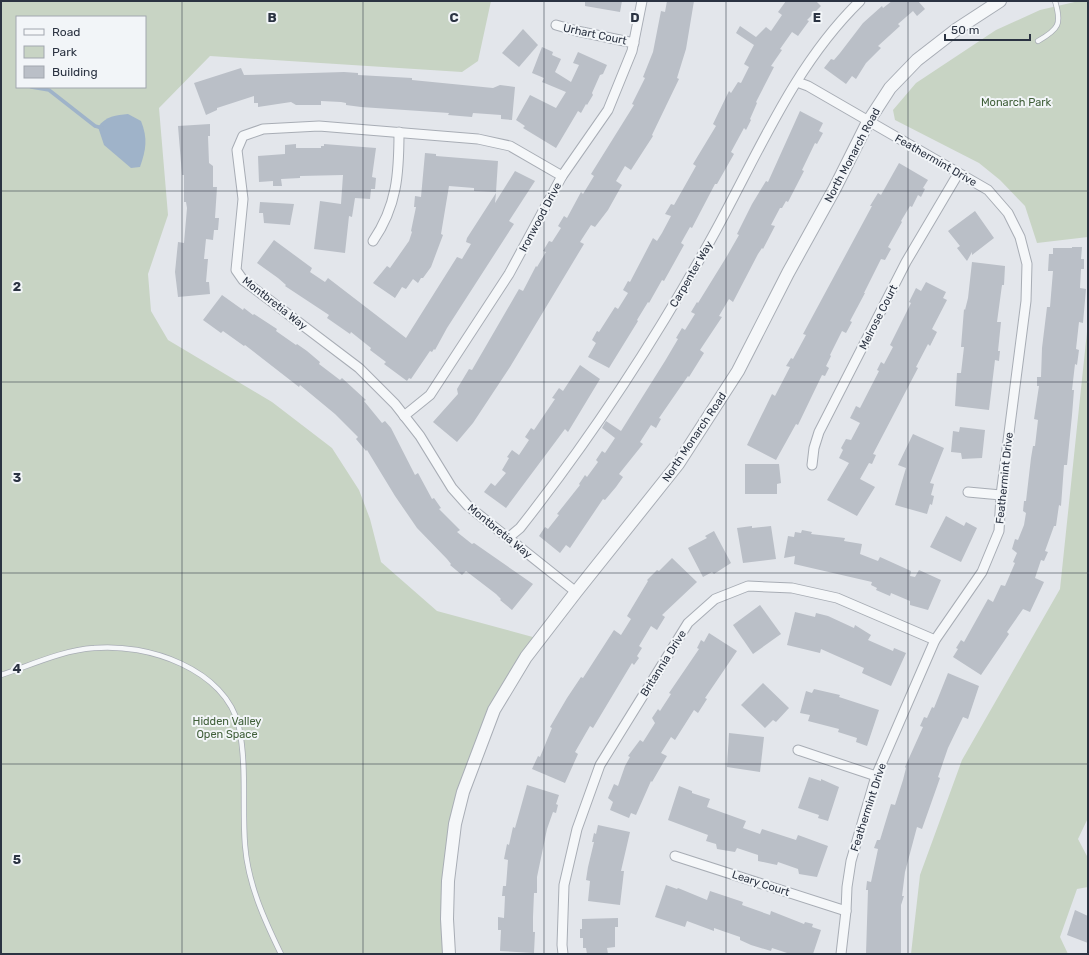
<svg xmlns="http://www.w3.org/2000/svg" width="1089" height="955" viewBox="0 0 1089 955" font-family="Rubik,sans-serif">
<rect width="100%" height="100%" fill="#e3e6eb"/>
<!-- green -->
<g fill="#c8d4c4" fill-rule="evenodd">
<path d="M1 1H491L478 61 462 72 210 56 159 108 168 215 148 274 151 311 168 340 272 402 332 448 359 490 370 519 381 562 437 611 540 639 511 682 455 824 449 954H1ZM17 17H145V87H17Z"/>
<polygon points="1079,1 1088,1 1088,237 1037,243 1025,206 1000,180 979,163 895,120 893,110 916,83 996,30 1040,10"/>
<polygon points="1088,322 1088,818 1078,839 1088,858 1088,887 1077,889 1060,937 1068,954 911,954 920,875 962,760 1060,589"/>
</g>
<!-- water -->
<path fill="#9fb3c9" d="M128 114 141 121C148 138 146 150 140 167L131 168 104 145 98 127C106 116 116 115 128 114Z"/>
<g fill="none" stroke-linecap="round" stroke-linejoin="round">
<!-- stream -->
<polyline stroke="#9fb3c9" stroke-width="3.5" points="31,87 49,90 95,126 102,128"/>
</g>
<!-- building -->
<g fill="#babfc7">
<polygon points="585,1 622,1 620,12 585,6"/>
<polygon points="667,1 694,1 686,49 677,78 679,79 652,135 653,136 631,170 625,166 616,181 622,185 608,210 595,227 591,225 580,242 584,244 510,367 473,423 457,442 433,422 458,394 457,389 469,369 472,370 519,289 523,291 536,266 537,267 546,252 543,251 549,241 552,242 561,228 558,226 564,216 567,218 581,192 583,194 594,176 591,174 634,105 632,104 645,78 643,77 653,52 661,11 665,12"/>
<polygon points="786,1 816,1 821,6 807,20 809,21 798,36 792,32 780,49 782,50 771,66 774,67 756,102 757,103 750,119 751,120 746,130 744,128 731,152 734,154 717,184 715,184 692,228 690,227 681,243 684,245 664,281 662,280 649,303 648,302 637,320 638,321 609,368 588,357 596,343 592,340 597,331 599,332 615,307 618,309 628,293 623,290 628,281 630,282 653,238 657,241 662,233 671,216 665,214 671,204 674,205 696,166 693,164 716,126 713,124 729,91 731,93 738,82 741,83 749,67 744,64 754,45 736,33 740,26 756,37 766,27 771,31 782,15 778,12"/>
<polygon points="892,1 918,1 925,9 917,16 913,11 898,24 900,26 878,46 881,48 866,63 856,79 852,76 846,84 824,68 831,59 834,60 840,53 863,23 882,6 883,8"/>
<polygon points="523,29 538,45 519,67 502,53"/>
<polygon points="542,47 553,52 552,55 561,59 555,72 571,82 579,65 573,63 578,52 607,65 603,74 600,75 592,93 593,95 587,105 586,104 581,113 578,111 556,148 523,128 525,126 516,120 530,95 556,108 566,92 542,82 544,78 532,73"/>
<polygon points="241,68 244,75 344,72 358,73 358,75 412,78 412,80 493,88 500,85 515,87 512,120 501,119 501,115 473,113 472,117 448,115 449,113 361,107 346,105 346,103 341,102 321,101 321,105 296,105 291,102 258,107 258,103 254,103 254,96 217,108 217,110 206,115 194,83"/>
<polygon points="800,111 823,123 819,131 823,133 817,144 815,143 802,170 804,171 788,202 786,201 782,208 780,208 771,225 775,226 763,249 762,248 758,254 733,302 729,299 719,316 722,317 700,350 704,353 689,377 688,376 659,418 661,419 656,428 651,425 640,442 643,444 619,474 623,477 616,487 605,500 603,499 570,548 566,545 560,553 539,536 545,527 548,529 559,515 557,514 580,485 579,484 585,475 587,477 598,462 596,460 602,451 605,453 615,438 602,428 606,421 621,431 665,361 678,339 676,338 682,328 685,330 695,314 691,312 697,302 698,303 727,256 739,235 737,234 752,204 766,181 768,182"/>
<polygon points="210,124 210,136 208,136 209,163 213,166 213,187 217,187 215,218 219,218 218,230 214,230 213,240 206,239 204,259 208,259 206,282 209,282 210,294 178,297 175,272 178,242 184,243 187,208 186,202 184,202 184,175 182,175 178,126"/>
<polygon points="296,144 296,148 321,148 321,146 324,146 324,144 376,148 372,177 376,178 375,189 371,189 370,199 355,198 352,217 349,216 345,253 314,249 320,201 341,204 343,175 300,176 300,178 281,179 282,186 273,186 273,181 259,182 258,156 285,154 285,145"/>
<polygon points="425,153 436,154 436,156 498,161 496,192 474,191 474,188 449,186 441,234 443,235 431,267 423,278 421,278 418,283 413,279 406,289 402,287 395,298 373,283 387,266 390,268 409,241 412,232 411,231 416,207 414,207 415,196 421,197"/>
<polygon points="899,163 928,180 923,188 925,189 921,197 918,195 912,207 910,206 901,221 902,222 888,247 891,249 885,260 881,259 864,293 865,293 850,321 852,322 846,333 842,331 830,355 831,356 826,366 829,368 825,376 822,375 798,425 796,424 776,460 747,445 772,394 775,396 790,367 786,366 791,358 793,359 806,335 803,334 872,206 870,206 878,193 881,195"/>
<polygon points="515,171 535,181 509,221 514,224 447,328 435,350 434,349 432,352 430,351 411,379 409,378 407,381 384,364 386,362 370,350 371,348 351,332 350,334 327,318 329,315 285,286 286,285 278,278 257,263 274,240 312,268 310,272 325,282 328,278 406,338 457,257 462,259 471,244 466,242 467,238 496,193 495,203"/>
<polygon points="260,202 294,204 290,225 264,223 263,213 259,213"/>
<polygon points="975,211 994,238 972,255 972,252 967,261 957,248 960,246 948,231"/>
<polygon points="1072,247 1082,247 1081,259 1084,259 1084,269 1081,269 1080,288 1086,289 1083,323 1079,322 1076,349 1079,350 1077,365 1075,364 1072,390 1074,390 1072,415 1067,465 1064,465 1061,506 1059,505 1056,526 1054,526 1045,551 1048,552 1044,561 1041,560 1035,578 1044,582 1030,612 1023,609 1007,632 1009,634 981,675 953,657 958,649 956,648 961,640 964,642 988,599 993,602 1001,585 1005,586 1015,563 1013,562 1017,553 1012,549 1015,539 1018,540 1024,525 1026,513 1023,511 1024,501 1026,501 1031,458 1033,446 1035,446 1038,420 1034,419 1039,386 1037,386 1037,377 1041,377 1042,348 1047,307 1050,307 1053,271 1048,271 1049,254 1053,254 1053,248 1072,248"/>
<polygon points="972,262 1005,266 1004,285 1002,285 997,322 1001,322 998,351 1000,351 999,361 995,360 989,410 955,406 957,373 961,373 964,347 961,347 964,309 965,310 968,298"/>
<polygon points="926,282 946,292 943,298 947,300 932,329 937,332 930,346 928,344 916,367 918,368 873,454 876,455 872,464 869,463 860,479 875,487 857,516 827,500 849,463 839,458 843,450 841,448 846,439 851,440 860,423 850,418 856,406 860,408 879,371 877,370 881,362 884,364 893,347 890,345 911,303 909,302 916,288 921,291"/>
<polygon points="222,295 243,310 244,308 253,315 254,314 277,329 276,331 296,345 297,344 307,351 320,362 319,364 340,380 342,378 366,400 364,401 382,423 385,421 391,428 415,475 418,473 432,499 434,498 441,508 439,509 460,530 457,532 472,544 474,543 533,584 512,610 500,600 501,599 496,594 466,571 462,575 450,565 451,564 447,559 417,528 395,496 367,450 366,451 356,439 358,437 335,414 300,385 299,387 245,345 244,346 223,331 221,333 203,320"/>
<polygon points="580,365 600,379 568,432 565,429 506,508 484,492 491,483 495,486 506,473 502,470 509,458 507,457 512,450 519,455 529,440 525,437 531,428 534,430 555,399 552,398 559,388 563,391"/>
<polygon points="960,427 985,430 982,458 962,459 961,453 951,452 953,431 959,432"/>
<polygon points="913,434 944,448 930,483 934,484 931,495 934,496 932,505 930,504 927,514 895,505 906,468 898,465"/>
<polygon points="745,464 779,464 781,483 777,484 777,494 745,494"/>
<polygon points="946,516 964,526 966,522 977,528 961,562 930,547"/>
<polygon points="752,526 752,528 771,526 776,559 743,563 737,528"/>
<polygon points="802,530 812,532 811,534 845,538 844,541 862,544 860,554 878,561 880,557 911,571 910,576 915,577 919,570 941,580 928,610 910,605 910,601 891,593 890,596 876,590 877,588 871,585 872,582 794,564 795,556 784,558 788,536 794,537 795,532 801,533"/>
<polygon points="714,531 731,563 714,574 712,572 703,577 688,548 707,538 705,536"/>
<polygon points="672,558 697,582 662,615 665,617 657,630 651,626 639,646 642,648 637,656 639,658 634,665 632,663 593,728 590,726 575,752 578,754 565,783 532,769 538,756 540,757 552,728 550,727 567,698 581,677 583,678 614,630 621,635 631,619 627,616 648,581 647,580 657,570 659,571"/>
<polygon points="760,605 781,634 753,654 733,625"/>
<polygon points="795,612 815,617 816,613 828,616 854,628 855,625 871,635 868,640 893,651 894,648 906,653 891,686 862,673 864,668 821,649 820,653 787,645"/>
<polygon points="709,633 737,651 705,698 707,699 698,713 694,710 675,740 671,737 661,753 667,756 652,782 651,781 636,815 631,813 629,818 610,810 613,802 608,798 614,784 618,786 625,766 630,757 628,756 640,740 643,742 655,723 652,718 658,709 660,711 671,694 669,693 699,649 697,648 701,640 704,642"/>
<polygon points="948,673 979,686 968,719 963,717 948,748 938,777 940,778 922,829 917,827 905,872 902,896 904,896 901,905 901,954 866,954 868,890 866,890 867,881 871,882 878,849 874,848 877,840 880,840 891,804 895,805 903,780 906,768 905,767 923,727 920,726 924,717 927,718 932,707 934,708"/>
<polygon points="763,683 789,708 776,722 773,720 765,728 741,705"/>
<polygon points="814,689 840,695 839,697 879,710 867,746 856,742 857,738 838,732 839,729 808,721 810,715 800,713 806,691 812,693"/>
<polygon points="729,733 764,737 760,772 727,767"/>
<polygon points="809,777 821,781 821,779 839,787 828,821 818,818 819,815 798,808"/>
<polygon points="527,785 559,795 556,804 558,805 556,813 553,812 547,829 537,877 537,893 534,893 533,917 533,932 535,932 534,953 500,951 501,930 498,930 498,917 504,918 505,896 502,896 503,886 506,886 508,860 504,859 507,844 509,845 513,827 515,828"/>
<polygon points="679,786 692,791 692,793 710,799 707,807 746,821 743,828 760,834 762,829 796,840 798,835 828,846 817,877 799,874 798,869 778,862 777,865 758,861 758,855 737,848 735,852 717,849 716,844 706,841 708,835 668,820"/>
<polygon points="598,825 630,832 621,871 624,871 620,905 588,901 590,881 586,880 588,867 594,842 592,842 594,833 596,834"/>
<polygon points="666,885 677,889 678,888 707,900 710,891 743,902 742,905 770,915 771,911 804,924 805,922 813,924 812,927 821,930 813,954 790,954 772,948 771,951 751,945 740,940 740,937 714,928 714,931 687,921 685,927 655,917"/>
<polygon points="1075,910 1088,916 1088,943 1067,935"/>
<polygon points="618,918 618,927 615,927 615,947 607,948 608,954 587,954 586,948 583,948 583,938 580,938 580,929 582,929 582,919"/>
</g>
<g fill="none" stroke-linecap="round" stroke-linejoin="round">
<defs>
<g id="service">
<path d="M1038 41C1059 29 1062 24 1055 1"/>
<path d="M1 675C31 665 63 650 94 648 147 643 226 669 239 727 247 766 242 806 245 845 248 884 264 919 281 954"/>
</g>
<g id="minor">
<polyline points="556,25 577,31 634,43"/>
<polyline points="797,82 808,86 988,190 1008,213 1020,237 1027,264 1026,301 1001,495 999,531 982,572 935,640 876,776 851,861 847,887 846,911 841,954"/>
<polyline points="562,176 510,146 478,139 319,126 263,129 243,136 237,150 243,199 236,270 243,280 359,368 395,404 420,436 452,488 468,506 576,592"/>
<path d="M373 241C397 206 399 174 399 132"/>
<polyline points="404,416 430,395 509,274 562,176 608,110 632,51 642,1"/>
<polyline points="812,465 814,448 819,432 906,262 958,174"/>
<polyline points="968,492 1001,495"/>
<path d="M508 538 520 528C591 438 654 342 710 241 756 159 792 67 860 1"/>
<polyline points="798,750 876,776"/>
<polyline points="675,856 846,911"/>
<polyline points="563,954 562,945 564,885 577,829 600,765 688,623 715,599 748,586 792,588 837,598 935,640"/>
</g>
<polyline id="tertiary" points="449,954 447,919 448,881 455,824 463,792 494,710 526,657 576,592 678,464 738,371 788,273 835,188 868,122 890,88 917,60 957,29 1000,1"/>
</defs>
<!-- service casing -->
<use href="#service" stroke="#a8adb5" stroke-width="6"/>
<!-- minor casing -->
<use href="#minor" stroke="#a8adb5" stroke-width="11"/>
<!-- tertiary casing -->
<use href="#tertiary" stroke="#a8adb5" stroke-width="14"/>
<!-- service -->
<use href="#service" stroke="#f5f7f9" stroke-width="4.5"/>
<!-- minor -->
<use href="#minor" stroke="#f5f7f9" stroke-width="9"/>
<!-- tertiary -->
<use href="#tertiary" stroke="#f5f7f9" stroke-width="12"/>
</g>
<!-- grid -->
<path fill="none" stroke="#2b3342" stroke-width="1" stroke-opacity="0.55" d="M182 1V954M363 1V954M544 1V954M726 1V954M908 1V954M1 191H1088M1 382H1088M1 573H1088M1 764H1088"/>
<g text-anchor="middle" stroke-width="4" stroke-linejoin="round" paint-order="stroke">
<!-- street labels -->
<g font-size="11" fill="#2b3342" stroke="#f2f5f8">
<text transform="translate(595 34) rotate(12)" y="4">Urhart Court</text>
<text transform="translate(852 155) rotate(-62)" y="4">North Monarch Road</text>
<text transform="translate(936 160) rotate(30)" y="4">Feathermint Drive</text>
<text transform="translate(540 217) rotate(-62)" y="4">Ironwood Drive</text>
<text transform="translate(691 274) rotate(-60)" y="4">Carpenter Way</text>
<text transform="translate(275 303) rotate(38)" y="4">Montbretia Way</text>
<text transform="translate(878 317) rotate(-63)" y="4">Melrose Court</text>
<text transform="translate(694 437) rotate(-56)" y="4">North Monarch Road</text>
<text transform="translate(1004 478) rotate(-84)" y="4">Feathermint Drive</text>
<text transform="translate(500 531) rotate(39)" y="4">Montbretia Way</text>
<text transform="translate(663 663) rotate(-58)" y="4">Britannia Drive</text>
<text transform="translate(868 807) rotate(-72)" y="4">Feathermint Drive</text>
<text transform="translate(761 883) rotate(18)" y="4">Leary Court</text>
</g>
<!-- park labels -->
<g font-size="11" fill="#3f5e38" stroke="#f2f5f8">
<text x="1016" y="106">Monarch Park</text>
<text x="227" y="725">Hidden Valley<tspan x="227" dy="13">Open Space</tspan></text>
</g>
</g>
<g font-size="13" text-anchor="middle" font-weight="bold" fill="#2b3342" stroke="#f2f5f8" stroke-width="4" stroke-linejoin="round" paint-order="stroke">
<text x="272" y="22">B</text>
<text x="454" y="22">C</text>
<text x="635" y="22">D</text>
<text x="817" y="22">E</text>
<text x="17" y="291">2</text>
<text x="17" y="482">3</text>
<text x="17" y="673">4</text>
<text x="17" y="864">5</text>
</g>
<!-- border -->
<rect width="1089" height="955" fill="none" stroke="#2b3342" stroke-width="4"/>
<!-- legend -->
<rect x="16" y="16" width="130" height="72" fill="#f2f5f8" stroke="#a2a7af"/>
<rect x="24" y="29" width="20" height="6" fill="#f5f7f9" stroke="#a2a7af"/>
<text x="52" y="36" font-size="12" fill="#2b3342">Road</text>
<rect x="24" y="46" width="20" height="12" fill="#c8d4c4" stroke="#a2a7af"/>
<text x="52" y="56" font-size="12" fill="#2b3342">Park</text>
<rect x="24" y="66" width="20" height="12" fill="#babfc7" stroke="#a2a7af"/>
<text x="52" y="76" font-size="12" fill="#2b3342">Building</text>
<!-- scale -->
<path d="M945 34v6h85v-6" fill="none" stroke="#2b3342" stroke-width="2"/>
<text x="951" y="34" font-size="12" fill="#2b3342" stroke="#f2f5f8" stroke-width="3" paint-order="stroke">50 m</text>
</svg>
